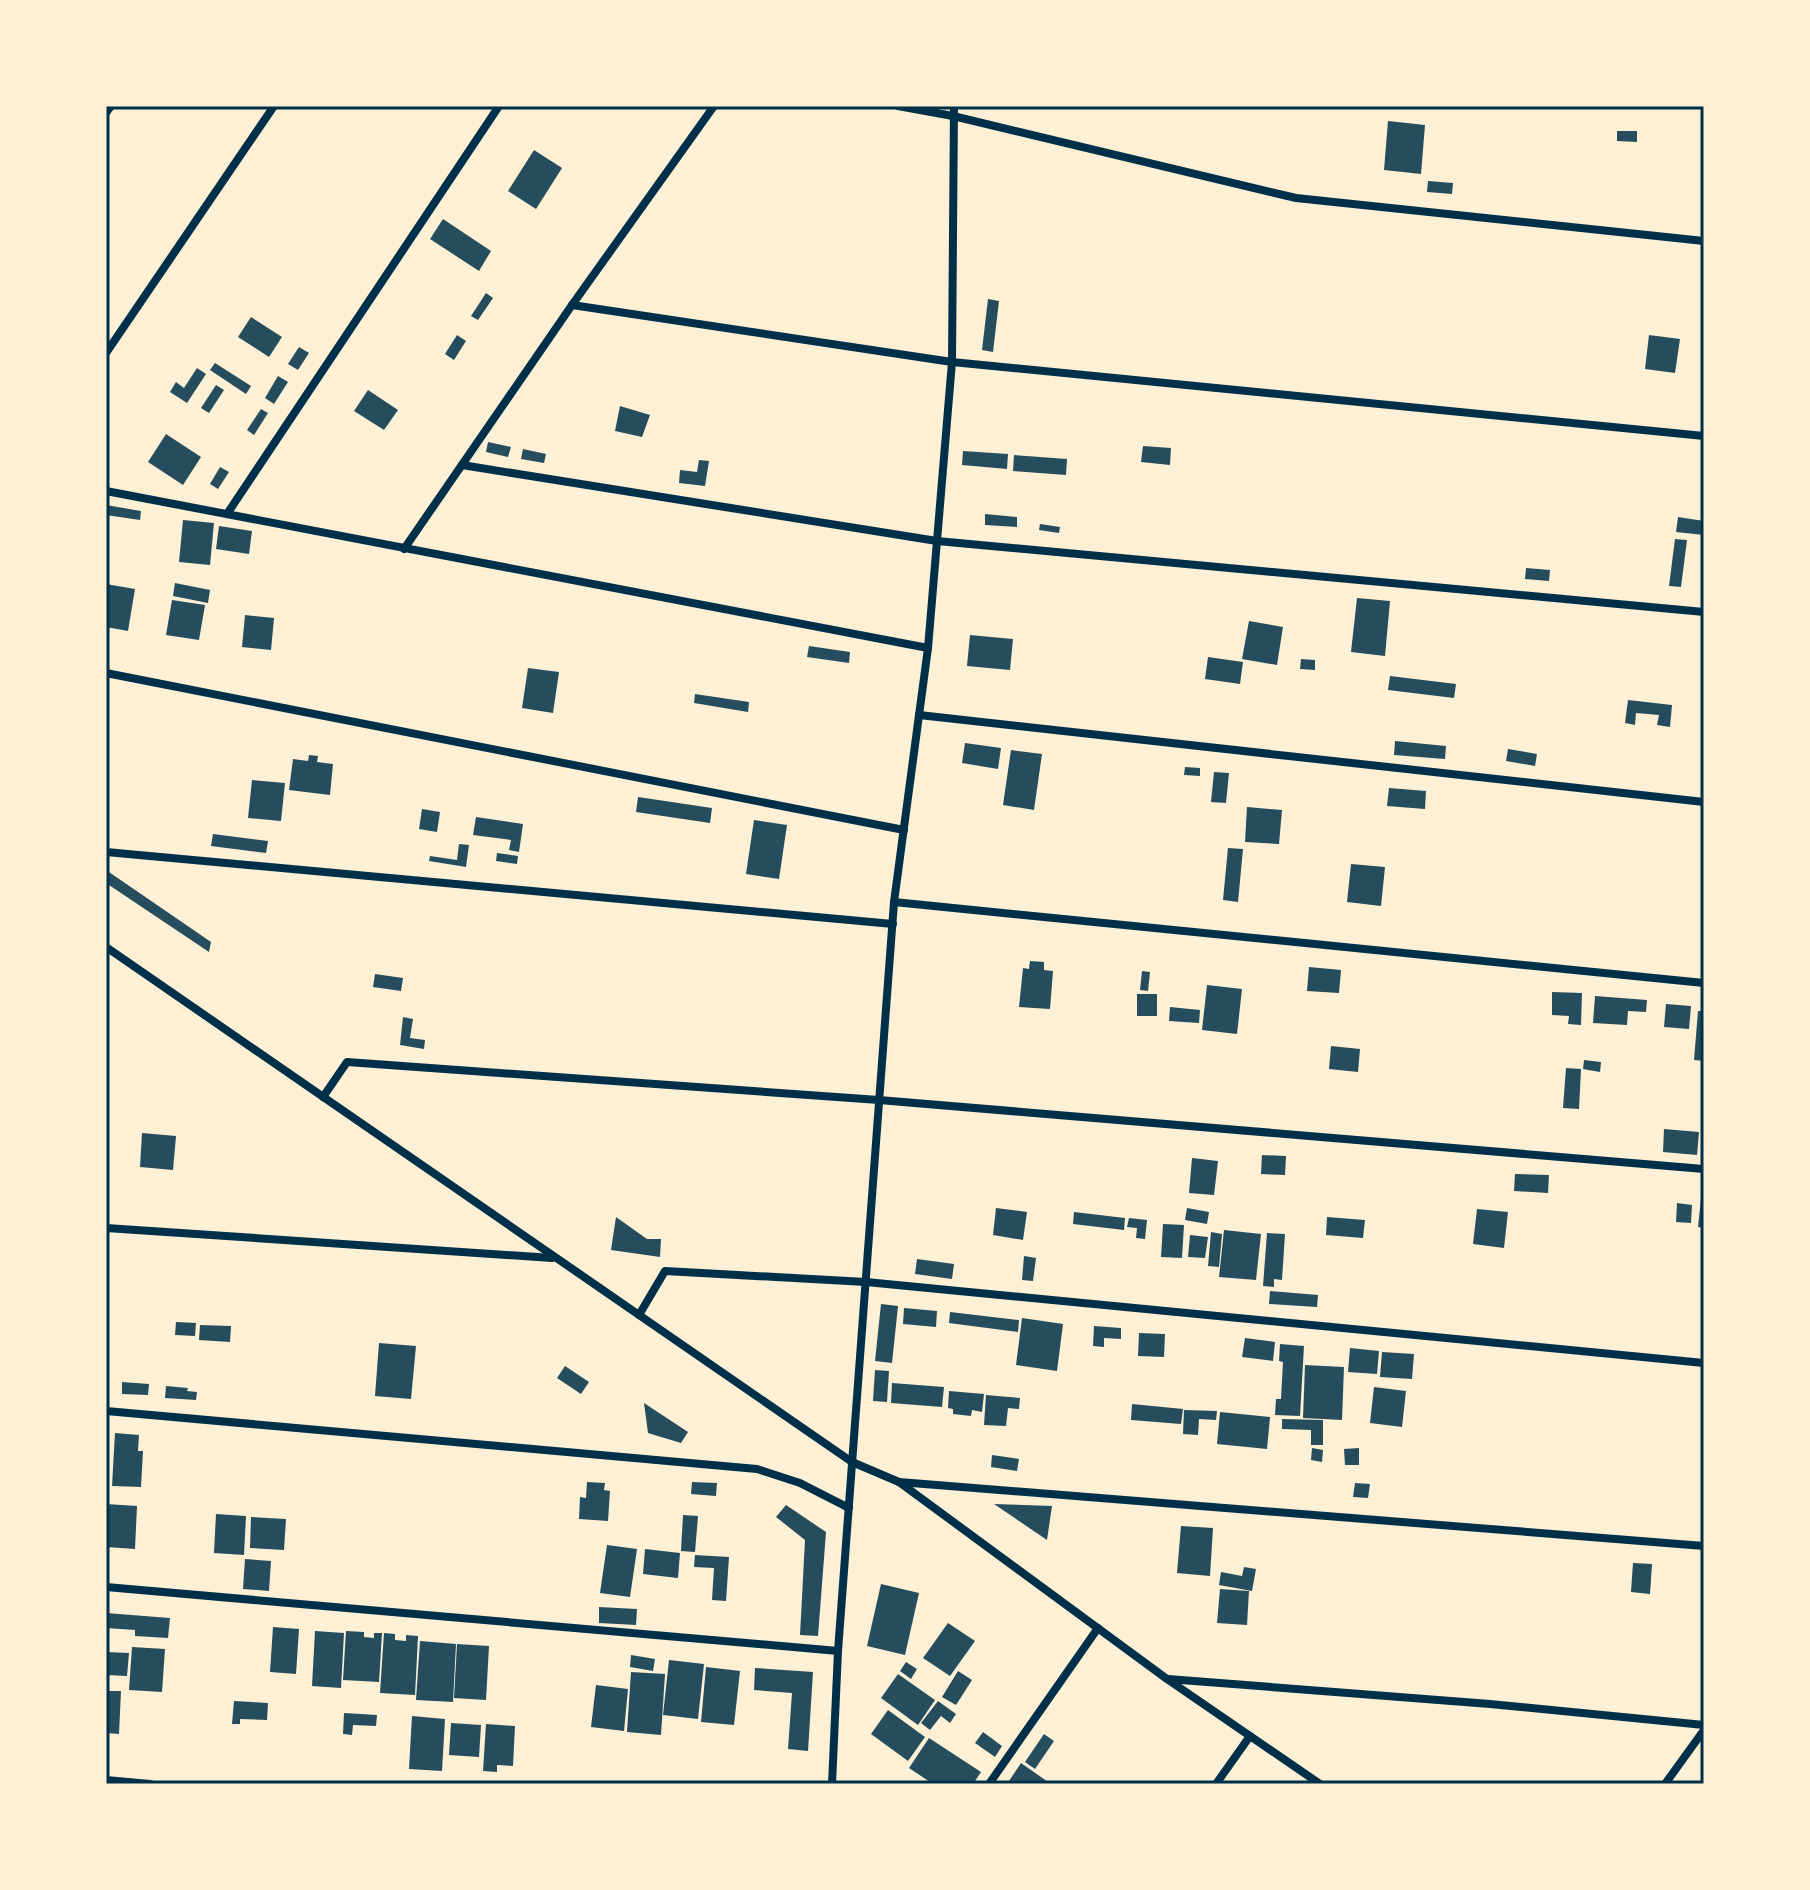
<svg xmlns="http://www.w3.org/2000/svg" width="1810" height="1890" viewBox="0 0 1810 1890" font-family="'Golos Text',sans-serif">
<rect width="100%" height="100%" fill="#fdf0d5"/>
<!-- building -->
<g fill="#264d5e">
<polygon points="1388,121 1425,125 1421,174 1384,170"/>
<polygon points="1617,131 1637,131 1637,142 1617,141"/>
<polygon points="534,150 562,168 536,209 508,191"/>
<polygon points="1428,181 1453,183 1452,194 1427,192"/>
<polygon points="443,219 491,251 479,271 430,239"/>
<polygon points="486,293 493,298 478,320 471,316"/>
<polygon points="988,299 999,301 993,352 982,350"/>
<polygon points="251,317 282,337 269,357 238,337"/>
<polygon points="457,335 466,341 454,360 445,354"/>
<polygon points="1649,335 1680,339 1675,373 1645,369"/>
<polygon points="299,347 309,353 298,370 288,364"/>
<polygon points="215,363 251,386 246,394 210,370"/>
<polygon points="197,368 206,374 187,403 170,392 176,382 184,388"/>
<polygon points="278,376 288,382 274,404 265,398"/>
<polygon points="216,385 224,390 209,413 201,408"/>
<polygon points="368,390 398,410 384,430 354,411"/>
<polygon points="620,406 650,415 642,437 615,431"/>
<polygon points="261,409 268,413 254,435 247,430"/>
<polygon points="166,434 201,457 183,485 148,462"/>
<polygon points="488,442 511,447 508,457 486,452"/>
<polygon points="1143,446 1171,448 1170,465 1141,462"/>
<polygon points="523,449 546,454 544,463 521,459"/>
<polygon points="963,451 1008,454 1007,469 962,465"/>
<polygon points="1014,455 1067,459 1066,475 1013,471"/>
<polygon points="699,460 709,461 705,486 679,483 680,470 697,472"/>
<polygon points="220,467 229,472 218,489 210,484"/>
<polygon points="106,505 141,511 140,520 106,515"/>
<polygon points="985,514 1017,517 1017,527 985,525"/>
<polygon points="1678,517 1704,521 1704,535 1676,532"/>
<polygon points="183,520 214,523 210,565 179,562"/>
<polygon points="1040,524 1060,527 1059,533 1039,530"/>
<polygon points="219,526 252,531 249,554 216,549"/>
<polygon points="1675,539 1687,540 1681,587 1669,586"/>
<polygon points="1526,568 1550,570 1549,581 1525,579"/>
<polygon points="175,583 210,590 208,603 173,596"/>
<polygon points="106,584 135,589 128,631 106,627"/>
<polygon points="1357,598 1390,601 1385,656 1351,652"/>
<polygon points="172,600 205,605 199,640 166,635"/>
<polygon points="245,615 274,618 271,650 242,647"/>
<polygon points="1249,621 1283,627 1277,665 1242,659"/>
<polygon points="970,635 1013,639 1010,670 967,666"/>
<polygon points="809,646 850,652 849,663 807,657"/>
<polygon points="1208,657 1243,662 1240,684 1205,679"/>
<polygon points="1301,659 1315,660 1315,670 1300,669"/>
<polygon points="528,668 559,672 553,713 522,708"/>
<polygon points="1390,676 1456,684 1454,698 1388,690"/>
<polygon points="695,694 749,702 748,712 694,703"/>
<polygon points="1628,700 1672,705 1670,727 1657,725 1659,715 1636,713 1635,725 1625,723"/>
<polygon points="1395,741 1446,746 1445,759 1394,755"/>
<polygon points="965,743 1001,748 998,769 962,763"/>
<polygon points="1508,749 1537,754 1535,766 1506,761"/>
<polygon points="1011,750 1042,754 1034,810 1003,805"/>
<polygon points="309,755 318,756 317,762 333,764 330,795 289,790 293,759 308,761"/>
<polygon points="1185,767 1200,768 1200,776 1184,775"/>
<polygon points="1214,772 1229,773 1226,803 1211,802"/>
<polygon points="252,780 285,783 281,821 248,818"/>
<polygon points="1389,788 1426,791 1425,809 1387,806"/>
<polygon points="638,797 712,808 710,823 636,812"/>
<polygon points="1247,807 1282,810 1279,844 1245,842"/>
<polygon points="422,809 440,812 437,832 419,829"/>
<polygon points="476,817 523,824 519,852 509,850 511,840 473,835"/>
<polygon points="754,820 787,825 779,879 746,874"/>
<polygon points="213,834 268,841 266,853 211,846"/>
<polygon points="459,844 469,845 466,867 429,861 430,856 457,860"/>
<polygon points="1228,848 1243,849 1238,902 1223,900"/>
<polygon points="497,853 518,856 517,864 496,861"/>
<polygon points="1351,864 1385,867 1381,906 1347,902"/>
<polygon points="106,870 211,942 209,952 106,883"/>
<polygon points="1030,961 1044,962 1044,970 1053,971 1050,1009 1019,1007 1023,968 1029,969"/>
<polygon points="1309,967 1341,970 1339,993 1307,991"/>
<polygon points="1142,971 1150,972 1148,991 1140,990"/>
<polygon points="375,974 403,978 401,991 373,987"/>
<polygon points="1207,985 1242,989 1237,1034 1202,1030"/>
<polygon points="1552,992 1582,993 1581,1025 1568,1024 1569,1016 1552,1015"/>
<rect x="1137" y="994" width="20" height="22"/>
<polygon points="1595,996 1647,1000 1646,1012 1628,1011 1627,1025 1593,1023"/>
<polygon points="1666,1004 1691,1006 1689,1029 1664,1027"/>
<polygon points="1170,1007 1200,1010 1199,1023 1169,1021"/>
<polygon points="1698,1011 1704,1011 1704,1061 1694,1060"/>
<polygon points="403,1017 413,1019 410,1038 425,1040 424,1049 400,1045"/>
<polygon points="1331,1046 1360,1049 1358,1072 1329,1069"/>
<polygon points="1584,1060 1601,1062 1600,1072 1583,1069"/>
<polygon points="1566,1068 1581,1069 1579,1109 1563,1108"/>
<polygon points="1664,1129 1699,1132 1697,1155 1663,1152"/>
<polygon points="142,1133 176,1136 173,1170 140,1167"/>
<polygon points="1262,1155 1286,1156 1285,1175 1261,1174"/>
<polygon points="1192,1158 1218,1161 1214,1195 1189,1193"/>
<polygon points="1515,1174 1549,1175 1548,1193 1514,1191"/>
<polygon points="1702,1189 1704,1189 1704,1228 1698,1227"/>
<polygon points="1677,1203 1692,1205 1691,1223 1676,1222"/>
<polygon points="996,1208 1027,1212 1023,1240 993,1235"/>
<polygon points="1187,1208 1209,1212 1207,1224 1185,1220"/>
<polygon points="1477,1209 1508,1212 1504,1248 1473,1244"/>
<polygon points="1074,1212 1125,1218 1124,1230 1073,1224"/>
<polygon points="616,1217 647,1239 661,1239 660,1257 611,1250"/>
<polygon points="1327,1217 1365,1220 1363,1238 1326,1235"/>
<polygon points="1129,1218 1147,1220 1145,1239 1136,1238 1137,1228 1127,1227"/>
<polygon points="1163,1224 1184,1225 1182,1258 1161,1257"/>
<polygon points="1224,1230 1261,1234 1256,1280 1219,1277"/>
<polygon points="1211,1232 1222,1234 1219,1267 1208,1266"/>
<polygon points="1267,1233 1285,1234 1282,1280 1274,1279 1274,1287 1263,1286"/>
<polygon points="1190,1235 1208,1237 1205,1258 1188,1257"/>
<polygon points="1024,1256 1036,1258 1033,1281 1022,1280"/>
<polygon points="917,1259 954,1264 952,1279 915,1274"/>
<polygon points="1270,1291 1318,1295 1317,1307 1269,1304"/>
<polygon points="881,1304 898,1306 892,1363 875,1361"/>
<polygon points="904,1308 937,1311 936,1327 903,1324"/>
<polygon points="950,1312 1019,1320 1018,1332 949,1323"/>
<polygon points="1022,1318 1063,1324 1057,1371 1016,1365"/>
<polygon points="176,1322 196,1323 195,1336 175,1335"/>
<polygon points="200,1325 231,1326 230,1342 199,1340"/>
<polygon points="1094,1326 1121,1328 1121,1339 1104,1338 1104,1347 1093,1346"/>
<polygon points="1139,1333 1165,1334 1164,1357 1138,1356"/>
<polygon points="1245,1338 1275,1342 1273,1361 1242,1357"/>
<polygon points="379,1343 416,1346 411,1399 375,1396"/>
<polygon points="1280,1344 1304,1346 1300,1416 1275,1415 1276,1399 1281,1399 1283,1362 1279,1361"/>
<polygon points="1350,1348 1379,1351 1377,1374 1348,1372"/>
<polygon points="1382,1352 1414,1354 1412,1379 1380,1377"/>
<polygon points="1305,1365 1344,1367 1342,1420 1303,1418"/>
<polygon points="565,1366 589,1382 581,1394 557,1378"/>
<polygon points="875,1370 889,1371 887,1402 873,1401"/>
<polygon points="122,1382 149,1384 148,1395 122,1394"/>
<polygon points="892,1383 944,1387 942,1407 891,1403"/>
<polygon points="166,1386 188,1388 187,1391 197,1392 196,1400 165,1398"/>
<polygon points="1374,1387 1406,1391 1402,1427 1370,1423"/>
<polygon points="949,1391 984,1394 982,1412 972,1410 971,1416 953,1414 953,1409 948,1408"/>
<polygon points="986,1395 1020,1398 1019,1409 1008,1408 1006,1426 984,1425"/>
<polygon points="644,1403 688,1432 681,1443 648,1433"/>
<polygon points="1132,1404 1183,1409 1181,1424 1131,1420"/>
<polygon points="1184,1410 1217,1411 1216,1420 1199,1419 1198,1435 1183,1434"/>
<polygon points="1220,1412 1270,1417 1267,1449 1217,1444"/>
<polygon points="1282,1419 1323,1420 1323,1445 1311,1445 1311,1430 1282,1429"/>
<polygon points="115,1433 139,1435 138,1451 143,1451 141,1487 112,1486"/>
<polygon points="1312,1448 1323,1450 1322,1462 1311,1460"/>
<polygon points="1359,1448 1359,1465 1345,1465 1344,1449"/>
<polygon points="992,1455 1019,1459 1017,1471 991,1467"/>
<polygon points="587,1482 605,1483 604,1490 610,1491 608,1521 579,1519 580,1497 586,1498"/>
<polygon points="692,1482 717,1483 716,1496 691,1494"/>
<polygon points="1355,1483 1370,1484 1368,1498 1353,1497"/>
<polygon points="106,1504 137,1506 135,1549 106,1547"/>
<polygon points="994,1504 1052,1506 1047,1540"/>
<polygon points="786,1505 826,1532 818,1636 800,1635 805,1540 776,1517"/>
<polygon points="216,1514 246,1516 244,1555 214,1553"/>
<polygon points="683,1515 698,1516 695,1552 681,1551"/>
<polygon points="251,1517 286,1519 284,1550 250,1548"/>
<polygon points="1181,1526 1213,1528 1210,1576 1177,1573"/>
<polygon points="607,1545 637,1549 630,1597 600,1593"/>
<polygon points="645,1549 680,1553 678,1578 643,1574"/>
<polygon points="695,1555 729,1557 726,1601 712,1600 714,1568 694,1567"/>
<polygon points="245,1559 271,1561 269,1591 243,1589"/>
<polygon points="1633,1563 1652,1564 1650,1594 1631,1592"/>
<polygon points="1244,1567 1256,1569 1252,1591 1219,1585 1221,1572 1242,1576"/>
<polygon points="881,1584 919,1593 905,1655 867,1646"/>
<polygon points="1220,1589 1249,1591 1247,1625 1217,1623"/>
<polygon points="599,1607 637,1609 636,1625 599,1623"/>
<polygon points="106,1613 170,1618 168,1638 135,1636 135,1630 106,1628"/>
<polygon points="948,1623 975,1641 950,1676 923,1658"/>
<polygon points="273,1627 299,1629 296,1674 270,1672"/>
<polygon points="315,1631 344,1633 341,1688 312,1686"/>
<polygon points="346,1631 364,1632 364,1637 374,1638 374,1633 382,1633 379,1682 343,1680"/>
<polygon points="384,1633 395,1634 395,1640 406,1641 406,1635 418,1636 415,1695 380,1693"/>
<polygon points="420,1641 456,1644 453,1702 416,1700"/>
<polygon points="457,1644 489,1646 486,1700 454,1698"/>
<polygon points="132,1647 165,1649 162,1692 129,1690"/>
<polygon points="106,1652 129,1653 127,1676 106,1675"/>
<polygon points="631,1655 655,1659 653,1671 630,1667"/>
<polygon points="669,1660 704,1664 698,1719 663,1715"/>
<polygon points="906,1662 917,1669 911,1679 900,1671"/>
<polygon points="706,1667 740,1671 734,1725 701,1722"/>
<polygon points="755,1668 813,1672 808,1751 788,1749 792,1693 754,1690"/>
<polygon points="958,1671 972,1680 956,1705 942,1697"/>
<polygon points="631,1672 665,1674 661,1735 627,1732"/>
<polygon points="898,1674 935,1700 918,1725 881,1698"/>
<polygon points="596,1685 628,1689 624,1731 591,1727"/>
<polygon points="106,1691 121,1691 119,1734 106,1733"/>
<polygon points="234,1701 268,1703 267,1720 240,1719 240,1724 232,1724"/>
<polygon points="938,1701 956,1714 950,1723 941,1716 930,1730 921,1723"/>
<polygon points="888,1710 925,1737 908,1761 871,1734"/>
<polygon points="344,1713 377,1715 376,1726 353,1725 352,1735 343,1734"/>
<polygon points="412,1716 445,1719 442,1771 409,1769"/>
<polygon points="451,1723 481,1725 479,1757 449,1755"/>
<polygon points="486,1724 515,1726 513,1766 497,1765 497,1772 483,1771"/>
<polygon points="983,1732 1002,1746 995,1757 975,1743"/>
<polygon points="1044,1734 1054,1741 1035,1769 1025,1762"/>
<polygon points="929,1738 981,1772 973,1784 933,1784 909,1768"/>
<polygon points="1021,1763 1051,1784 1007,1784"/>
</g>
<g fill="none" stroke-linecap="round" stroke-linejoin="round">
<!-- minor -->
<g stroke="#003049" stroke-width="8">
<polyline points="898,106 953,116 1296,198 1704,241"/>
<polyline points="106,113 111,106"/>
<polyline points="572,305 952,362 1704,436"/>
<polyline points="106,353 274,106"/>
<polyline points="462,465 937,541 1704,612"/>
<polyline points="106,491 928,648"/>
<polyline points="227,514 499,106"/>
<polyline points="404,549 572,305 714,106"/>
<polyline points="106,673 904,830"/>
<polyline points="919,715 1704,802"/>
<polyline points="106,852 893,924"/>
<polyline points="894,902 1704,983"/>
<polyline points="106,947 852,1462 899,1482 1167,1679 1320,1784"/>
<polyline points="323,1097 347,1062 879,1100 1704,1169"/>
<polyline points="106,1228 552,1258"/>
<polyline points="639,1315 665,1271 866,1282 1704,1363"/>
<polyline points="106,1411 757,1469 800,1483 849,1508"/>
<polyline points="899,1482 1704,1546"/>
<polyline points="106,1587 838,1651"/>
<polyline points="1168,1679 1490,1704 1704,1725"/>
<polyline points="106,1780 150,1784"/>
<polyline points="832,1784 838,1651 894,902 928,648 952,362 954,106"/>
<polyline points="989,1784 1098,1628"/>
<polyline points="1216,1784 1250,1736"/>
<polyline points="1665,1784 1704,1730"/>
</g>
</g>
<!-- border -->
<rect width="1810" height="1890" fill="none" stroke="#fdf0d5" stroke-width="216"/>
<rect x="108" y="108" width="1594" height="1674" fill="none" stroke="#003049" stroke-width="3"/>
</svg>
